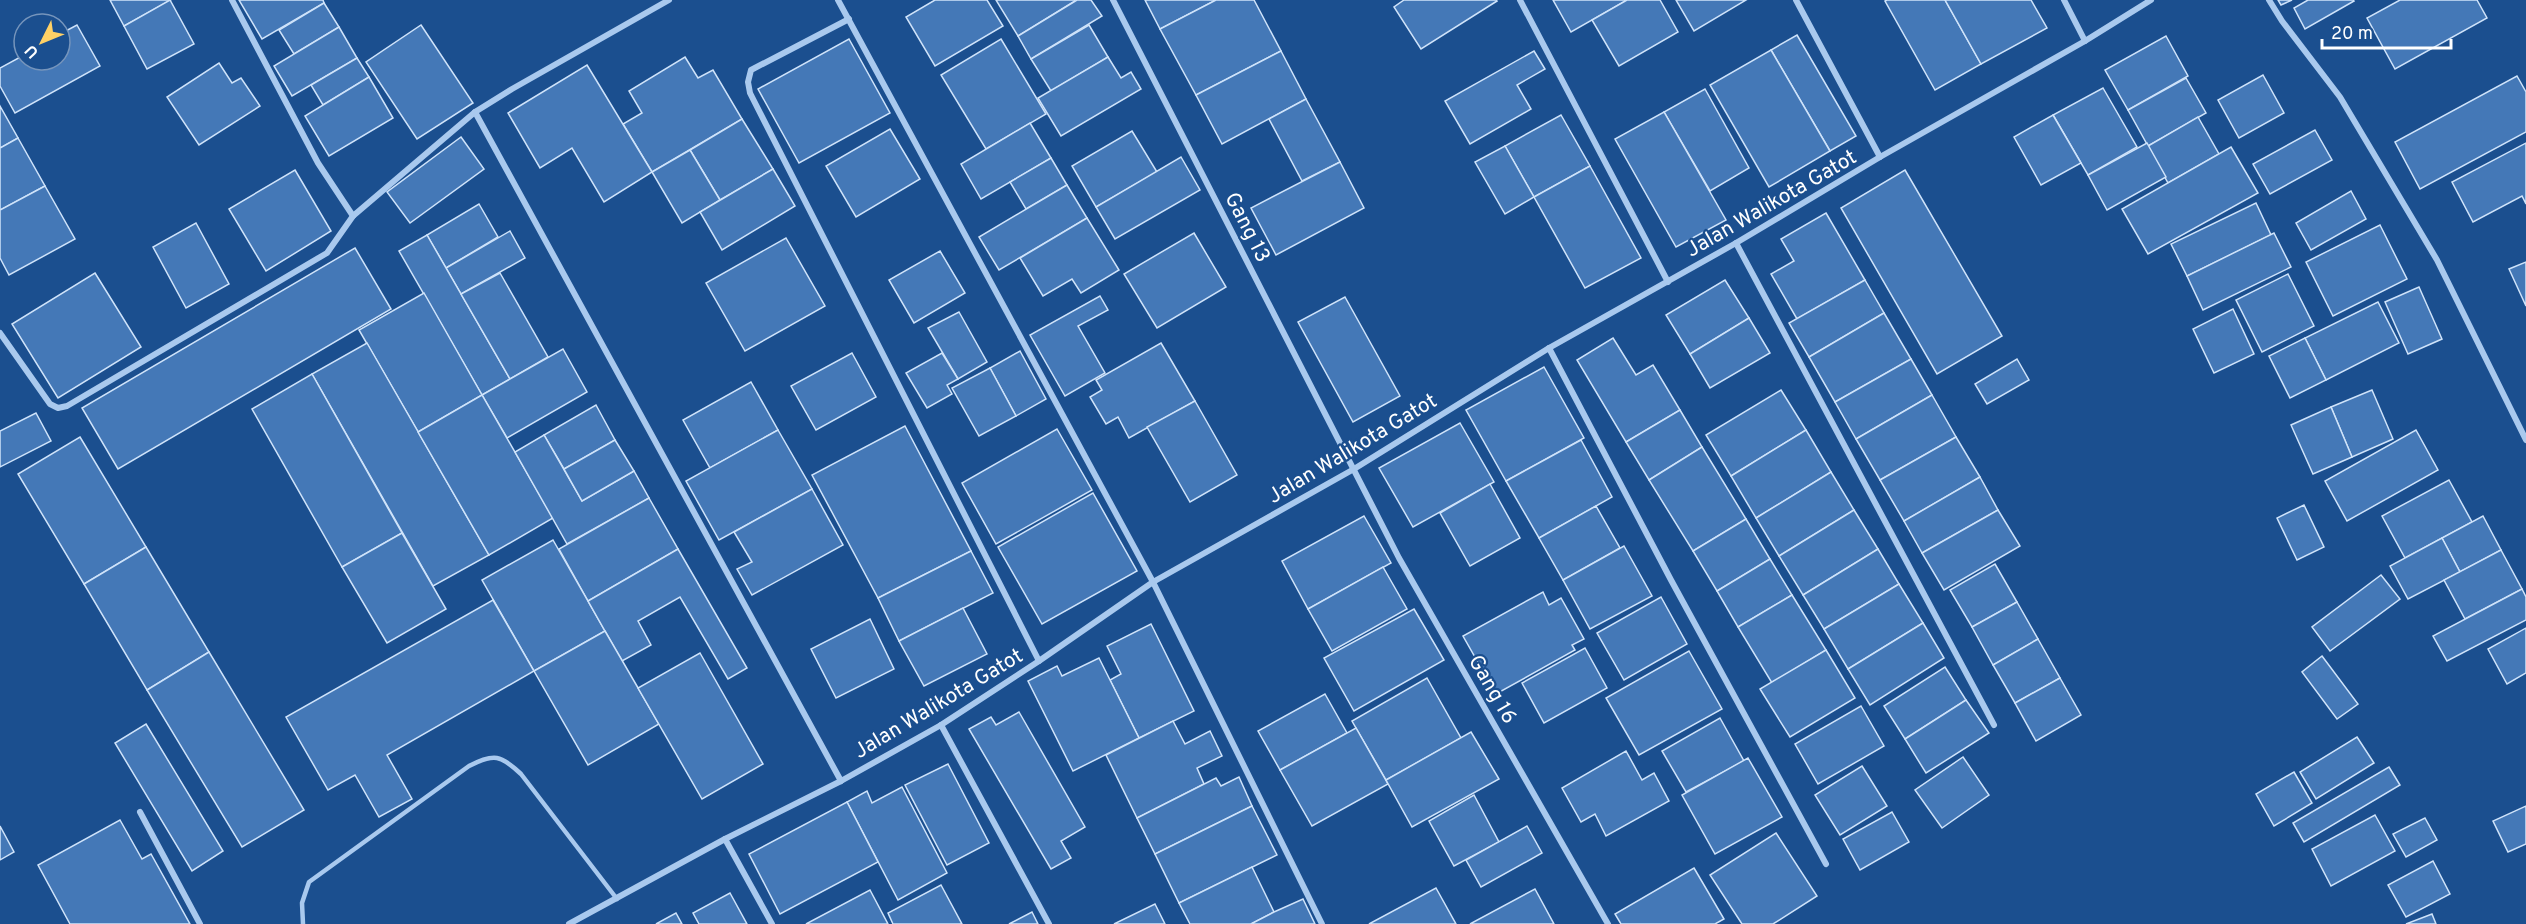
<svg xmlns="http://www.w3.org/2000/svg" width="2526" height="924" viewBox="0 0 2526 924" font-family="Overpass,sans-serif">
<rect width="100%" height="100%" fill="#1b4f8f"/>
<!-- building -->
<g fill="#4478b7" stroke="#cfe3fa" stroke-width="1.5">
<polygon points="110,0 171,0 124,26"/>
<polygon points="170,0 194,44 147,69 124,26"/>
<polygon points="239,0 323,0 324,3 262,39"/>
<polygon points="935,0 987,0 1003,26 935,66 906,17"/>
<polygon points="996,0 1074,0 1075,1 1018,36"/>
<polygon points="1077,0 1091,0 1102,16 1031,59 1018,36"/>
<polygon points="1145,0 1216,0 1160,29"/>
<polygon points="1216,0 1254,0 1281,51 1196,95 1160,29"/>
<polygon points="1404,0 1496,0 1497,1 1421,49 1394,7"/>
<polygon points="1553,0 1627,0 1571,32"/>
<polygon points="1627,0 1660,0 1678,32 1619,66 1592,20"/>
<polygon points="1676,0 1746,0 1694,31"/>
<polygon points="1887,0 1945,0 1981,64 1935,90 1885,1"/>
<polygon points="1945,0 2031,0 2047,28 1981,64"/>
<polygon points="2278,0 2292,0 2281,5"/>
<polygon points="2308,0 2353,0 2354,1 2305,29 2294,8"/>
<polygon points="2400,0 2477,0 2487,18 2395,69 2367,18"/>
<polygon points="324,3 339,27 294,54 279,30"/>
<polygon points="77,25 100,66 15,113 0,86 0,68 24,55 24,60 60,60 60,34"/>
<polygon points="421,25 473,103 417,139 366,62"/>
<polygon points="1089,25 1108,57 1051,91 1031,59"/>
<polygon points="339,27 357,58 292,96 274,66"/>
<polygon points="1797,35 1856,136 1830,151 1771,50"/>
<polygon points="2166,36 2188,76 2128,110 2105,70"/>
<polygon points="849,39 890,113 799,163 758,89"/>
<polygon points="1001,39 1046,114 986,149 941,75"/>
<polygon points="1771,50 1830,151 1769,187 1710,85"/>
<polygon points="1281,51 1306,99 1222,144 1196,95"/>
<polygon points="1534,51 1545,69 1517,85 1531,109 1470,144 1445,101"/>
<polygon points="685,57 698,78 713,70 742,119 652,172 623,124 642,113 629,91"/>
<polygon points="1108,57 1121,78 1131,72 1141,89 1061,136 1038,98"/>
<polygon points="357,58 369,77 323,105 311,85"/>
<polygon points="219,63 232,83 241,78 260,106 199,145 167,97"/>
<polygon points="587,65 652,172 604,202 572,148 540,168 508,113"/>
<polygon points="2263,75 2284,113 2239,138 2218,100"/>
<polygon points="2517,76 2526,92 2526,132 2420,189 2395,142"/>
<polygon points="369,77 393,118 329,156 305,116"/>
<polygon points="2186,78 2206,113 2148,146 2128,110"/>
<polygon points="2103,88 2137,147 2088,175 2053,115"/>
<polygon points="1705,89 1749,168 1710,191 1664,112"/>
<polygon points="1306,99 1340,162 1302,181 1269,119"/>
<polygon points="0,106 18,138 0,148"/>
<polygon points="1664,112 1726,220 1676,247 1615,139"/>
<polygon points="1561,115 1590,166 1534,197 1505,146"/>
<polygon points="2053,115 2081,163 2041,185 2014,137"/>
<polygon points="2198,117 2219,154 2168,183 2148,146"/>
<polygon points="742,119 773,169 720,200 690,150"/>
<polygon points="1030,123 1051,158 981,199 961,164"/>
<polygon points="890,129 920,179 856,217 826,166"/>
<polygon points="2315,130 2332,160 2270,194 2253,164"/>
<polygon points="1132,131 1157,172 1096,207 1072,166"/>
<polygon points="461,137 484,169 410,223 387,192"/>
<polygon points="18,138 45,186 0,210 0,148"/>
<polygon points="2147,143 2166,177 2107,210 2088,175"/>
<polygon points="2526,143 2526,204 2522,196 2473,222 2452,182"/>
<polygon points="1505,146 1534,197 1505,214 1475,162"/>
<polygon points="2231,147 2258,193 2148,254 2122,209"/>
<polygon points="690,150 720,200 682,223 652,172"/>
<polygon points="1181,157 1200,190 1115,239 1096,207"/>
<polygon points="1051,158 1067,185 1026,209 1010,182"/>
<polygon points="1340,162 1364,208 1276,255 1251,208"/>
<polygon points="1590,166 1641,258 1585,288 1534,197"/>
<polygon points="773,169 795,206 722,250 700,212"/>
<polygon points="295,170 331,231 266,271 229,209"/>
<polygon points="1905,170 2002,336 1937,374 1841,208"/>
<polygon points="1067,185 1087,218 999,270 979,237"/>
<polygon points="45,186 75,239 9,275 0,258 0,210"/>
<polygon points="2351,191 2366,219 2311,250 2296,223"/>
<polygon points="2256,203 2271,235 2187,276 2171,244"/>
<polygon points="479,204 498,237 446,268 427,235"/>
<polygon points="1826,213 1865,280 1797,319 1771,274 1794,261 1781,239"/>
<polygon points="1087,218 1119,270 1081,293 1072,279 1043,296 1020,258"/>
<polygon points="196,223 229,284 186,308 153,247"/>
<polygon points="2380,225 2407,279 2333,316 2306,262"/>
<polygon points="510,231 525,258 461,294 446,268"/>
<polygon points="1194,233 1226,287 1157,328 1124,274"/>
<polygon points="2274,233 2291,267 2203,310 2187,276"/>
<polygon points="427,235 510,379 482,395 399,251"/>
<polygon points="786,238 825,306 745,351 706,283"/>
<polygon points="355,248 391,309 118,469 82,408"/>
<polygon points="940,251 965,293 914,323 889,280"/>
<polygon points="2526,262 2526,306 2509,269"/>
<polygon points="95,273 141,347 58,398 12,324"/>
<polygon points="500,273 548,357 510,379 461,294"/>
<polygon points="2288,274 2314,326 2262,352 2236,300"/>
<polygon points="1725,280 1749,318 1690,354 1666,315"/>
<polygon points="1865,280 1884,313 1809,357 1789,323"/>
<polygon points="2419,287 2442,339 2408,354 2385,302"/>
<polygon points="424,293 482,395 418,432 359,330"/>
<polygon points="1100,296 1108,310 1078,326 1105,373 1065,396 1030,335"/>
<polygon points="1345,297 1400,396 1353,422 1298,322"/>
<polygon points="2378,302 2399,343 2326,380 2305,338"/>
<polygon points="2233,309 2254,354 2214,373 2193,329"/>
<polygon points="959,312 987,362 958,379 928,328"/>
<polygon points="1884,313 1911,359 1835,402 1809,357"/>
<polygon points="1749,318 1770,353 1710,388 1690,354"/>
<polygon points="1613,338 1636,375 1653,365 1680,410 1626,442 1577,360"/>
<polygon points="2305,338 2326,380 2290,398 2269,356"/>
<polygon points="367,343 489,555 433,586 312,374"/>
<polygon points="1161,343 1195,401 1129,438 1118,417 1106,424 1090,397 1102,390 1096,380"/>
<polygon points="563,349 587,392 507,438 482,395"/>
<polygon points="1020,351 1046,399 1016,416 990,368"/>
<polygon points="852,353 876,397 816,430 791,386"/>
<polygon points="942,353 958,379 947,385 952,394 927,408 906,373"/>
<polygon points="1911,359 1932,395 1856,439 1835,402"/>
<polygon points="2017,359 2029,380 1987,404 1975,384"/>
<polygon points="1544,367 1584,438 1506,481 1466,410"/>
<polygon points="990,368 1016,416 979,436 952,388"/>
<polygon points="312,374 402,533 342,567 252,409"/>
<polygon points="751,382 778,430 710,468 683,420"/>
<polygon points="1781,390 1806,430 1731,476 1706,435"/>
<polygon points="2372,390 2393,439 2352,457 2331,407"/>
<polygon points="482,395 553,518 489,555 418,432"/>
<polygon points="1932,395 1956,437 1880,480 1856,439"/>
<polygon points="1195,401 1237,475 1190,502 1147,427"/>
<polygon points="596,405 615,440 564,469 544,435"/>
<polygon points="2331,407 2352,457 2313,474 2291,425"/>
<polygon points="1680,410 1702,447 1649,480 1626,442"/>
<polygon points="36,413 51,441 0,467 0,431"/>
<polygon points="1460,423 1494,482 1413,527 1379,468"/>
<polygon points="905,426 971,551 878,598 812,475"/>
<polygon points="1057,429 1092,490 996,544 962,483"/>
<polygon points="778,430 812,489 719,540 686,481"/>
<polygon points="1806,430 1831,472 1756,518 1731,476"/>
<polygon points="2416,430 2438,470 2347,521 2325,481"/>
<polygon points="544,435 582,501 634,471 649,498 567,544 515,452"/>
<polygon points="80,437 146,547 84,584 18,474"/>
<polygon points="1956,437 1980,477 1904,521 1880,480"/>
<polygon points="615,440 634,471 582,501 564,469"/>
<polygon points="1581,440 1612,497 1539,538 1506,481"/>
<polygon points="1702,447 1746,519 1693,551 1649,480"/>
<polygon points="1831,472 1854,510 1779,556 1756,518"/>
<polygon points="1980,477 1998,510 1922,553 1904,521"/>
<polygon points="2449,480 2472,522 2405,558 2382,516"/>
<polygon points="1490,484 1520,538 1470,566 1440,513"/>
<polygon points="812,489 843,545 752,595 737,569 752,562 734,532"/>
<polygon points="1093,493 1137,571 1042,624 998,547"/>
<polygon points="649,498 678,549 588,601 559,549"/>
<polygon points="2304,505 2324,547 2297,560 2277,518"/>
<polygon points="1596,506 1620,548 1563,580 1539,538"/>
<polygon points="1854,510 1878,549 1803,595 1779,556"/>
<polygon points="1998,510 2020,546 1944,590 1922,553"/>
<polygon points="1364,516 1391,563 1308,609 1282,561"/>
<polygon points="2483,516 2501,550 2460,572 2442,538"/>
<polygon points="1746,519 1770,559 1717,591 1693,551"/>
<polygon points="402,533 446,609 387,643 342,567"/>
<polygon points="2442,538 2460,572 2408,599 2390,566"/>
<polygon points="553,540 605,631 534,671 482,580"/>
<polygon points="1624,546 1652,596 1590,629 1563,580"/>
<polygon points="146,547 209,652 147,690 84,584"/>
<polygon points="678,549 747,668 728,679 680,597 638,621 651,645 622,661 588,601"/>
<polygon points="1878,549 1899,584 1824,629 1803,595"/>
<polygon points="2501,550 2522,589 2465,619 2444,580"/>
<polygon points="971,551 993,593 899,641 878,598"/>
<polygon points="1770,559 1792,595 1738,627 1717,591"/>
<polygon points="1995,564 2017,602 1972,627 1950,590"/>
<polygon points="1383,567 1407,609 1332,651 1308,609"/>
<polygon points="2381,575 2400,599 2330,651 2312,627"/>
<polygon points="1899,584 1923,623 1848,669 1824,629"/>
<polygon points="2522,589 2526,597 2526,620 2447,661 2433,636"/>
<polygon points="1543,592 1549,605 1561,598 1584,639 1572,645 1575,650 1496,694 1463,636"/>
<polygon points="1792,595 1826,650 1772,683 1738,627"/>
<polygon points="1661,597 1687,644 1624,680 1597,633"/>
<polygon points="493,600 534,671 387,755 412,799 379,817 355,775 328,790 286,717"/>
<polygon points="2017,602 2038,639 1993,665 1972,627"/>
<polygon points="963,608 987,654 924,686 899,641"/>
<polygon points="1414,609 1444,660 1354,711 1324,658"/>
<polygon points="870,619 894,669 836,698 811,649"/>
<polygon points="1923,623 1944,658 1870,705 1848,669"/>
<polygon points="1151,624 1194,711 1139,738 1110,680 1121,674 1107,646"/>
<polygon points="2526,628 2526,673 2507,684 2488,649"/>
<polygon points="605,631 659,724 588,765 534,671"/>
<polygon points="2038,639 2060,678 2015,703 1993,665"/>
<polygon points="1585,648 1607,688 1544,723 1522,683"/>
<polygon points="1826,650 1855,698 1790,737 1760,689"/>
<polygon points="1689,651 1722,709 1639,755 1606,698"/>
<polygon points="209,652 304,810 242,847 147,690"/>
<polygon points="700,653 763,764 702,799 638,688"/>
<polygon points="2322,656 2358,704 2337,719 2302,672"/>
<polygon points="1099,658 1139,738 1073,771 1028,681 1057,666 1062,676"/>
<polygon points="1945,667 1966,700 1905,739 1884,706"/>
<polygon points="1427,678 1461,738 1386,780 1352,721"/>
<polygon points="2060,678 2081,715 2036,741 2015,703"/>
<polygon points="1325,694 1347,733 1280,770 1258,731"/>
<polygon points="1966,700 1989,733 1926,773 1905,739"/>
<polygon points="1861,706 1884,746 1818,784 1795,744"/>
<polygon points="1019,712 1085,827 1061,841 1071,858 1051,869 969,729 991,717 996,725"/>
<polygon points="1720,718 1744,761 1686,792 1662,751"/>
<polygon points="1173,721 1185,744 1210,731 1222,756 1197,768 1204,784 1137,818 1106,755"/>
<polygon points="146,724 223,851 192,871 115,743"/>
<polygon points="1356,728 1388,784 1312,826 1280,770"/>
<polygon points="1471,732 1499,779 1412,827 1386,780"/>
<polygon points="2357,737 2374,763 2316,799 2300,772"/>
<polygon points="1626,751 1642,780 1654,773 1669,801 1606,836 1595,814 1581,822 1562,788"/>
<polygon points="1963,757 1989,795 1942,828 1915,790"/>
<polygon points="1748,758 1782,817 1715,854 1682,795"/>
<polygon points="948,764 989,843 947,865 905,785"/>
<polygon points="1862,766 1887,806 1840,835 1815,795"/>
<polygon points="2389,767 2400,785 2304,842 2293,823"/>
<polygon points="2294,772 2312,803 2274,826 2256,794"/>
<polygon points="1239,777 1252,806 1155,854 1137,818 1216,778 1221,786"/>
<polygon points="902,787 947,873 898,900 847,802 867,791 872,803"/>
<polygon points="1474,795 1499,842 1454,866 1429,821"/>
<polygon points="847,802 878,862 780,914 749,854"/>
<polygon points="1252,806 1277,855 1179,903 1155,854"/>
<polygon points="2526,806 2526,844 2508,852 2493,821"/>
<polygon points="1892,812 1909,842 1860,870 1843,839"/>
<polygon points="2375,815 2395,851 2331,886 2312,849"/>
<polygon points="2425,818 2437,840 2406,857 2393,834"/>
<polygon points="120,820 142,859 151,854 190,924 70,924 38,865"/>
<polygon points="0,826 14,852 0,860"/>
<polygon points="1527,826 1542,853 1481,887 1466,860"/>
<polygon points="1776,833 1817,896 1773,924 1742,924 1710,875"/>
<polygon points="2433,861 2450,894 2406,917 2388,885"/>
<polygon points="1252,867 1274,912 1251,924 1190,924 1179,903"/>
<polygon points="1694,868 1724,919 1715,924 1621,924 1615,914"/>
<polygon points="941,885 962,924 893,924 888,913"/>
<polygon points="1436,888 1456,924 1369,924"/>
<polygon points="1535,889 1554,924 1470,924"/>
<polygon points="870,890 888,924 806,924"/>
<polygon points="730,893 747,924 699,924 693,913"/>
<polygon points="1303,899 1315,924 1251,924 1274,912"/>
<polygon points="1155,904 1165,924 1114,924"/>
<polygon points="1032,912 1038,924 1009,924"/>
<polygon points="676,913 682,924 656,924"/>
<polygon points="2432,914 2436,924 2406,924"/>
</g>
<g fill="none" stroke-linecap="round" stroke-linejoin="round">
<!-- service -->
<path stroke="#a9c9ee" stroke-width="4.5" d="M303 924 302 903 309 882 469 766C494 753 501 755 521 774L617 899"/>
<!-- minor -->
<g stroke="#a9c9ee" stroke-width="6">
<polyline points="232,0 318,163 353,216"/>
<polyline points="838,0 1153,582 1322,924"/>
<polyline points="1113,0 1399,558 1608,924"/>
<polyline points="1520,0 1668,282"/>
<polyline points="1796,0 1880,157"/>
<polyline points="2064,0 2085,41"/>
<polyline points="2269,0 2282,21 2340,97 2437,260 2526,440"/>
<polyline points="849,19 751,70 748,82 750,93 1039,661"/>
<polyline points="475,112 841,781"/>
<polyline points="1736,243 1994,725"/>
<polyline points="0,333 50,404 58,408 67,406 327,253 353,216 475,112 512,89 669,0"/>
<polyline points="1549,348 1671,580 1826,864"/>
<polyline points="941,725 1049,924"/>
<polyline points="140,812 200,924"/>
<polyline points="725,839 772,924"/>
<polyline points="569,924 725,839 841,781 941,725 1039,661 1153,582 1354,469 1549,348 1736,243 1880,157 2085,41 2151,0"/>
</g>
</g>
<g text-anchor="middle" stroke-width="4.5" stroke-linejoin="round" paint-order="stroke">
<!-- street labels -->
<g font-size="21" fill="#fff" stroke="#1b4f8f">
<text transform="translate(1771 203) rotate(-30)" y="7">Jalan Walikota Gatot</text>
<text transform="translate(1248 227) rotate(63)" y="7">Gang 13</text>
<text transform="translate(1352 448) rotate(-31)" y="7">Jalan Walikota Gatot</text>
<text transform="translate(1493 689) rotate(60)" y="7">Gang 16</text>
<text transform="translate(938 703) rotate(-31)" y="7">Jalan Walikota Gatot</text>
</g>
</g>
<!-- north arrow -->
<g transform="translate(42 42) rotate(227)"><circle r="28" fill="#1b4f8f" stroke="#7695bc" stroke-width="1.5"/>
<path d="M0-4.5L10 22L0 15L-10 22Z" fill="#ffd166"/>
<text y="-9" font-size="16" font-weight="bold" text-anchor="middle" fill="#ffffff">U</text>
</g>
<!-- scale -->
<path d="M2322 39v9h129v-9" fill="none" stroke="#ffffff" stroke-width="3"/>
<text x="2331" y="39" font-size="18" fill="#ffffff" stroke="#1b4f8f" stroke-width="4.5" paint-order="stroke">20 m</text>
</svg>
